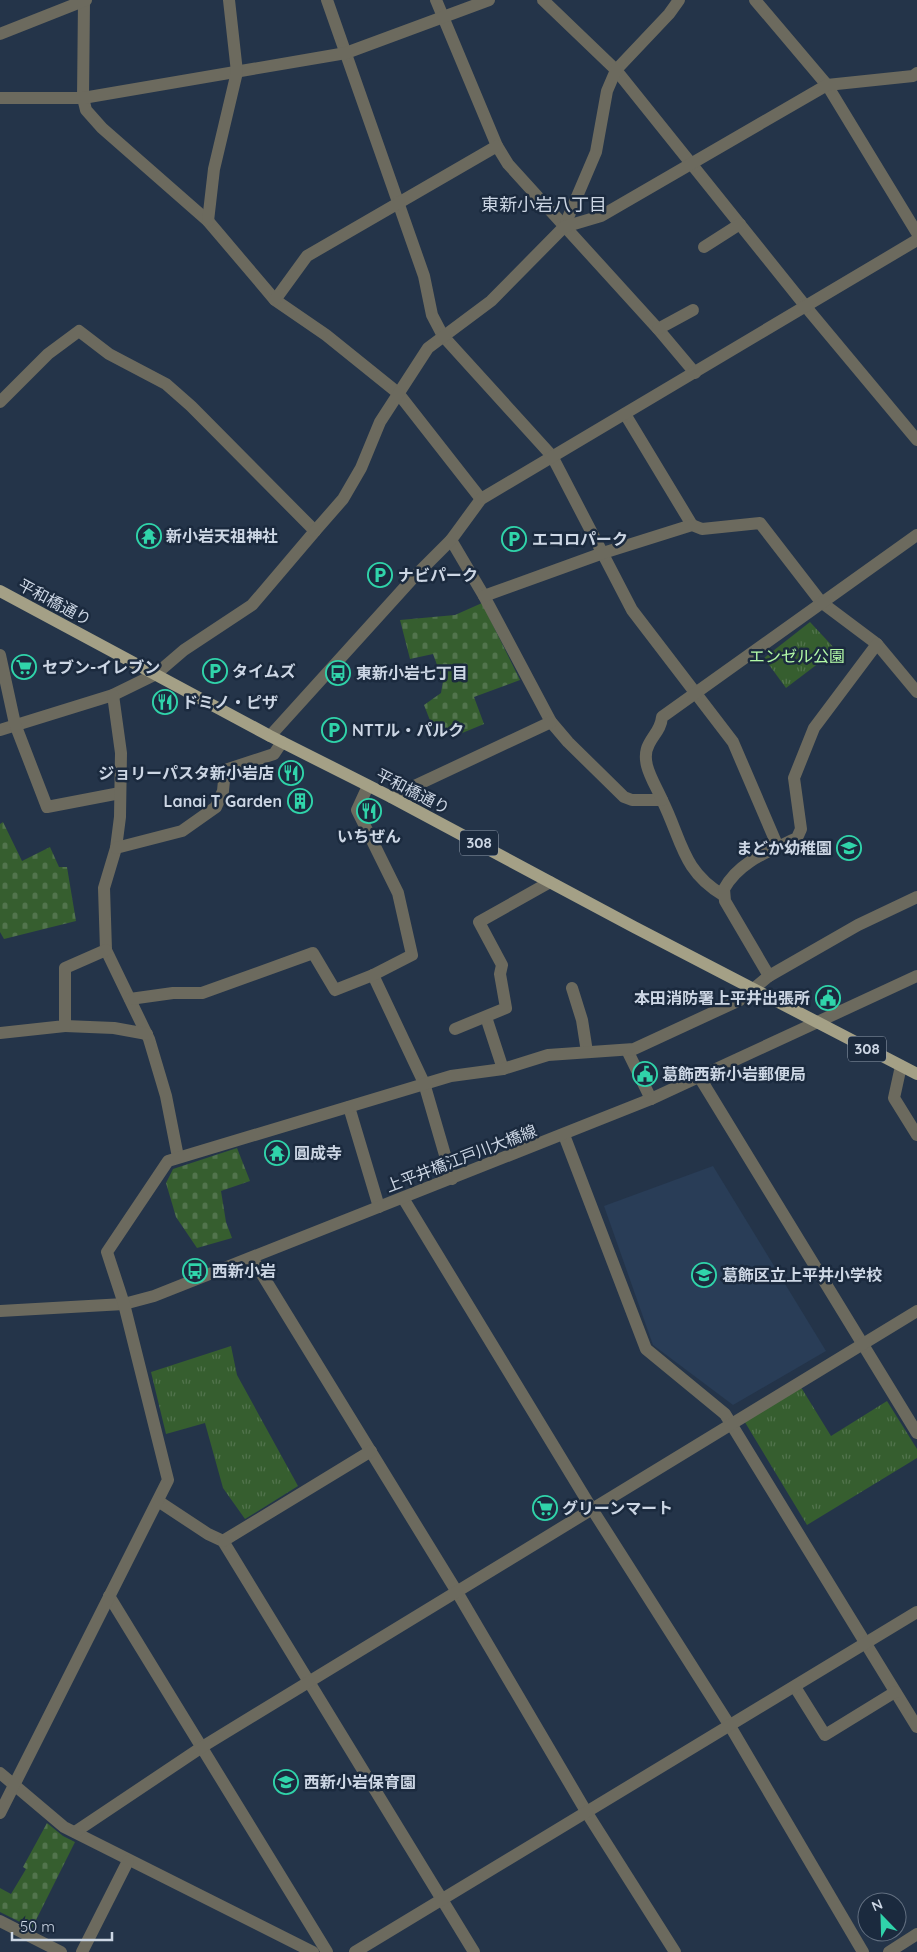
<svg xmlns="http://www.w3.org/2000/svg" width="917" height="1952" viewBox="0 0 917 1952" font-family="Quicksand,'Noto Sans JP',sans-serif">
<defs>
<pattern id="grass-tufts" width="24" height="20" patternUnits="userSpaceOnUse" patternTransform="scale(1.25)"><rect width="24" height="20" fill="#365e2f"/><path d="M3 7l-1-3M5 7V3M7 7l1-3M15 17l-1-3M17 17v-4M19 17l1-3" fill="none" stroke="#52744d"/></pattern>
<pattern id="cemetery-stones" width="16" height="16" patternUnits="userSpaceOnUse" patternTransform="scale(1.25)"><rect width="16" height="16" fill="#365e2f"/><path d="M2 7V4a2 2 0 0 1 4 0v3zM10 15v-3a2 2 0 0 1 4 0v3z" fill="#52744d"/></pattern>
</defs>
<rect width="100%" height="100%" fill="#243449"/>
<!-- built -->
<polygon fill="#293d57" points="713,1166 826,1351 733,1405 653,1345 604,1206"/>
<!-- grass -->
<g fill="url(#grass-tufts)">
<polygon points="810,622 836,650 786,688 764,658"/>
<polygon points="231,1346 237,1375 298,1486 245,1519 223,1488 205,1423 166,1434 151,1372"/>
<polygon points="799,1384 831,1436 887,1401 917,1449 917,1458 807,1525 743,1419"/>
</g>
<!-- cemetery -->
<g fill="url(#cemetery-stones)">
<polygon points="482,603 520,680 474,697 484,724 455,736 452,731 436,736 424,705 441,693 443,681 433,654 410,659 400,620 455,615"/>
<polygon points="3,822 22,861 50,847 59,867 67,867 76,921 4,939 0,932 0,824"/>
<polygon points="237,1148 250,1181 221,1191 226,1222 232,1238 197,1248 176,1217 166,1183 173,1169"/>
<polygon points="47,1823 63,1836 75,1842 32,1928 0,1912 0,1888 11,1894 26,1869 23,1867"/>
</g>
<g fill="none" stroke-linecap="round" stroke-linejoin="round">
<!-- minor -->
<g stroke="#6c6a5e" stroke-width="12">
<polyline points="84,0 83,98 86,110 102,128 208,221 275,300 326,335 398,393 481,499"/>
<polyline points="327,0 424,276 432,315 443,336 552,456 632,610 733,742 778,847"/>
<polyline points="436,0 497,146 508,164 658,329 695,373"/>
<polyline points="543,0 616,70 811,313 917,440"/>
<polyline points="755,0 827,85 917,233"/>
<polyline points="0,34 86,0"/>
<polyline points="0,98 83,98 346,53 489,0"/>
<polyline points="208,221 214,169 237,72 229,0"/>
<polyline points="564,227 596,152 607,91 616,70 669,14 679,0"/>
<polyline points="704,247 740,224"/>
<polyline points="275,300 307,256 497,146"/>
<polyline points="658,329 693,310"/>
<polyline points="0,402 48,354 79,331 109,354 166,384 191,406 315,531 252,605 184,650 156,674 113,695 0,730"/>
<polyline points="625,414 692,525"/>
<polyline points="315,531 343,499 361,468 380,422 428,348 491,301 564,227 601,216 827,85 913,76 917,73"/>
<path d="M451 540 484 596 551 722 568 742 624 797 632 800H662C682 840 682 871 723 895"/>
<polyline points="484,596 603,553 692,525 702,529 760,523 821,602 877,644 917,692"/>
<polyline points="0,655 15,724 47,807 120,793"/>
<polyline points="113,695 121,753 120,817 116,848 104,888 106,950 149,1039 166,1096 178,1157"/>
<polyline points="270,736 414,577 451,540 481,499 917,240"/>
<polyline points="391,797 551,722"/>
<path d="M662 800C655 783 639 762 649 744 654 734 661 729 662 717L917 535"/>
<polyline points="116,848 182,831 216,807 223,791 225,770 274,754 282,742"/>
<polyline points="373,975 424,1083 452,1179"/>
<path d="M769 976 725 901 724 889C739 861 770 851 797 838L801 829 794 778 814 728 877 644"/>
<polyline points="572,988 582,1020 587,1052"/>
<polyline points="130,999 173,993 202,993 313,953 335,990 373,975 412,955 398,893 357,810 368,786"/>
<polyline points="486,1017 503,1069"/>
<polyline points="65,1026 114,1028 147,1034"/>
<polyline points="455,1029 506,1008 500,974 502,965 479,922 550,882"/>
<polyline points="0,1033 65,1026 65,968 106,950"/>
<polyline points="627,1050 651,1099"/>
<polyline points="901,1066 894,1098 917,1135"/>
<polyline points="700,1078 917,1433"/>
<polyline points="349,1107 379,1207"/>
<polyline points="564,1135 646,1349 725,1414 917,1727"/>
<polyline points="403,1198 592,1509 730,1726 863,1952"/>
<polyline points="252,1258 457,1592 587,1813 675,1952"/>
<polyline points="0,1311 124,1304 154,1296 651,1099 917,976"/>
<polyline points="158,1501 208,1534 223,1541 474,1952"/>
<polyline points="223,1541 371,1451"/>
<polyline points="109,1596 327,1952"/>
<polyline points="795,1687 825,1735 895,1692"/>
<polyline points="0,1773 64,1827 313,1952"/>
<polyline points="0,1813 168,1480 124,1304 107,1252 168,1161 451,1076 503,1069 548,1055 634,1049 740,1000 769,976 858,925 917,897"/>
<polyline points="75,1832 202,1747 917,1311"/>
<polyline points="0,1921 61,1952"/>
<polyline points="82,1952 128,1861"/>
<polyline points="355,1952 917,1612"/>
<polyline points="889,1952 917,1934"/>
</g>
<!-- major -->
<polyline stroke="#a4a086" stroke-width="12" points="0,591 270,736 391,797 634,927 917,1074"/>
</g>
<!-- icons -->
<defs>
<symbol id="temple-ring" viewBox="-11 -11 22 22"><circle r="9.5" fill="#1b2a3e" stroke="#30d4aa" stroke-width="1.5"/><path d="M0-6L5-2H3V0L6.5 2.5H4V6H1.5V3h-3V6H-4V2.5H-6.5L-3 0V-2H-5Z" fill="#30d4aa"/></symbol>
<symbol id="parking-ring" viewBox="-11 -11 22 22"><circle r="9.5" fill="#1b2a3e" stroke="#30d4aa" stroke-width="1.5"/><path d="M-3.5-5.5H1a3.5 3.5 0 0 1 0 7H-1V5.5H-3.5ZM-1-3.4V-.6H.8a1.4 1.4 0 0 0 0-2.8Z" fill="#30d4aa"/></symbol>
<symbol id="supermarket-ring" viewBox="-11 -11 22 22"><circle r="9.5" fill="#1b2a3e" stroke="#30d4aa" stroke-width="1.5"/><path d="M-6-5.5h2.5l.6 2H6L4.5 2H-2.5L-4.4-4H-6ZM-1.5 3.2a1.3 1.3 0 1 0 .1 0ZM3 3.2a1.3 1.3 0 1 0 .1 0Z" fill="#30d4aa"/></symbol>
<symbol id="bus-ring" viewBox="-11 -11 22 22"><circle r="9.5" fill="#1b2a3e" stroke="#30d4aa" stroke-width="1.5"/><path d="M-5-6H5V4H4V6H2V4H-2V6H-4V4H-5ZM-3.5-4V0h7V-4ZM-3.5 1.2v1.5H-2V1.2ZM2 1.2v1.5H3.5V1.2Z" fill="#30d4aa"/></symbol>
<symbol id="restaurant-ring" viewBox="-11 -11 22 22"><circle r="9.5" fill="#1b2a3e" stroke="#30d4aa" stroke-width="1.5"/><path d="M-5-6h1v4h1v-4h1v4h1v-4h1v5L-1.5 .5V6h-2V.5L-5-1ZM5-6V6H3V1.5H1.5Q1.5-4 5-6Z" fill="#30d4aa"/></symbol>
<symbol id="building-ring" viewBox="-11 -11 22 22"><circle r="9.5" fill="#1b2a3e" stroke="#30d4aa" stroke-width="1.5"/><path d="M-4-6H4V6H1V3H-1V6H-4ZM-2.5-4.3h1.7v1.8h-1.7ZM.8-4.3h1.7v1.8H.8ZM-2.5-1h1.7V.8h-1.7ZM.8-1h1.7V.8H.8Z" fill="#30d4aa"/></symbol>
<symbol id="school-ring" viewBox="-11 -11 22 22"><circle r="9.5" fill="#1b2a3e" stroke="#30d4aa" stroke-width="1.5"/><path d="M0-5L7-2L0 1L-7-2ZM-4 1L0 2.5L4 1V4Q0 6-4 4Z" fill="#30d4aa"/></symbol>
<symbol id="civic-ring" viewBox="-11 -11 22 22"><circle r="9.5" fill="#1b2a3e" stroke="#30d4aa" stroke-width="1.5"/><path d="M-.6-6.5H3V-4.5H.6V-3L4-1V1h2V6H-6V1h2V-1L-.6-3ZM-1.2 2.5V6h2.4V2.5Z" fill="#30d4aa"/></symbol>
</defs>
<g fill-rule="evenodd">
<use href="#temple-ring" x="135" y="522" width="28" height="28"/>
<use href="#parking-ring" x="500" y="525" width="28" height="28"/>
<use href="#parking-ring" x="366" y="561" width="28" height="28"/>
<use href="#supermarket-ring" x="10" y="653" width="28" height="28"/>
<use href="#parking-ring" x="201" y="657" width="28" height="28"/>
<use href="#bus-ring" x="324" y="659" width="28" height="28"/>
<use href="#restaurant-ring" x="151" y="688" width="28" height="28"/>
<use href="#parking-ring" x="320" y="716" width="28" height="28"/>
<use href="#restaurant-ring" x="277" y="759" width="28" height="28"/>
<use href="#building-ring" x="286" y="787" width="28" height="28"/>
<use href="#restaurant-ring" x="355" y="797" width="28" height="28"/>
<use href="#school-ring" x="835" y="834" width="28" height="28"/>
<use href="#civic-ring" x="814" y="984" width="28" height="28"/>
<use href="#civic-ring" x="631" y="1060" width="28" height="28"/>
<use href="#temple-ring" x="263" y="1139" width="28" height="28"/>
<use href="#bus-ring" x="181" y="1257" width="28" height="28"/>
<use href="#school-ring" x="690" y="1261" width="28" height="28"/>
<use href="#supermarket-ring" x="531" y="1494" width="28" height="28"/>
<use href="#school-ring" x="272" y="1768" width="28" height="28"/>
</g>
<g text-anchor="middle" stroke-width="5" stroke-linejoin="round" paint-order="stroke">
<!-- shield labels -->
<g fill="#1b2a3e" stroke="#97a2b2" stroke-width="1">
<rect x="460" y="830.5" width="38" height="25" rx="4"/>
<rect x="848" y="1036.5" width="38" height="25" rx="4"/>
</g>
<g font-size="15" font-weight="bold" fill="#ccd6e4">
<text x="479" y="848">308</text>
<text x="867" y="1054">308</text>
</g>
<!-- poi labels -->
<g font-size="16" font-weight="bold" fill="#ccd6e4" stroke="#1b2a3e" text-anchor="start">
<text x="166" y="542">新小岩天祖神社</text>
<text x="532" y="545">エコロパーク</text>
<text x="398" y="581">ナビパーク</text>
<text x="42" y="673">セブン-イレブン</text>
<text x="232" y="677">タイムズ</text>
<text x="356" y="679">東新小岩七丁目</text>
<text x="182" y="708">ドミノ・ピザ</text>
<text x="352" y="736">NTTル・パルク</text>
<text x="274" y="779" text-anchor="end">ジョリーパスタ新小岩店</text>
<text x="282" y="807" text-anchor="end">Lanai T Garden</text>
<text x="369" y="842" text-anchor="middle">いちぜん</text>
<text x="832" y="854" text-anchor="end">まどか幼稚園</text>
<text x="810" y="1004" text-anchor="end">本田消防署上平井出張所</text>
<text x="662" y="1080">葛飾西新小岩郵便局</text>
<text x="294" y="1159">圓成寺</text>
<text x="212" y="1277">西新小岩</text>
<text x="722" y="1281">葛飾区立上平井小学校</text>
<text x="562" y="1514">グリーンマート</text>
<text x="304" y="1788">西新小岩保育園</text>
</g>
<!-- street labels -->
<g font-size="16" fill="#ccd6e4" stroke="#1b2a3e">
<text transform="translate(55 602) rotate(28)" y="6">平和橋通り</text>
<text transform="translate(413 791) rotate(27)" y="6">平和橋通り</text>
<text transform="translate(461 1158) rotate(-21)" y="6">上平井橋江戸川大橋線</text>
</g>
<!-- park labels -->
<g font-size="16" fill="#b3faa7" stroke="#1b2a3e">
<text x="797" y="662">エンゼル公園</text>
</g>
<!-- neighbourhood labels -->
<g font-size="18" fill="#ccd6e4" stroke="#1b2a3e">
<text x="544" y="211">東新小岩八丁目</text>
</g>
</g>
<!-- north arrow -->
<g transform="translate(882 1917) rotate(337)"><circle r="24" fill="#1b2a3e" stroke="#626f80"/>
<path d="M0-4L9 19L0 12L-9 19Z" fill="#30d4aa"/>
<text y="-8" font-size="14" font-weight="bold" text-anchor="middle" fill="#ccd6e4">N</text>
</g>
<!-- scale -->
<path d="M12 1932v8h100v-8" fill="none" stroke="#ccd6e4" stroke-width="2.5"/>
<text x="20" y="1932" font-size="15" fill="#ccd6e4" stroke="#1b2a3e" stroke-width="4" paint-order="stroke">50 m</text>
</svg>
